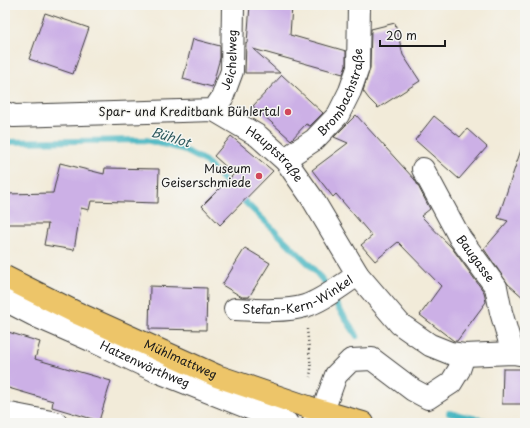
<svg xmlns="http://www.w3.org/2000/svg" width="530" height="428" viewBox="0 0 530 428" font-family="'Playpen Sans',sans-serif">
<rect width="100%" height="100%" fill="#f6f6f2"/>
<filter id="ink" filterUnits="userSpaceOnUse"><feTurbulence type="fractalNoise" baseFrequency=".025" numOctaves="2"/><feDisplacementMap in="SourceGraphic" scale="8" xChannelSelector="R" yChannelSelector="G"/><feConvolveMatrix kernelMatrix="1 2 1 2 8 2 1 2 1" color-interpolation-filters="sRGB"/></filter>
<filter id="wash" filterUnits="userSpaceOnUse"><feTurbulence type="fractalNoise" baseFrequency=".012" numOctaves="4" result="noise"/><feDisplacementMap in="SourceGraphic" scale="16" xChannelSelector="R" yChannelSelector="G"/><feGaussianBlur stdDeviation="0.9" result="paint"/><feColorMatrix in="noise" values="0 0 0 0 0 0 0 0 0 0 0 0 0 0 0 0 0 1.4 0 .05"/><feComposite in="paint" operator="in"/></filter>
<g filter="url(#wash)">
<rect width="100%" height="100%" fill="#f2ebd9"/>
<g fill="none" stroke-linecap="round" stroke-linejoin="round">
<!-- stream -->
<g stroke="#48b7c2" stroke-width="6">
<polyline points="5,142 146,140 182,149 205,161 231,188"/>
<polyline points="239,196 310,265 326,284"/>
<polyline points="336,304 357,336"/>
<polyline points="449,413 496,423"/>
</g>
</g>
<g id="blocks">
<!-- building -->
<g fill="#ccb0e6">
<polygon points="250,5 292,6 290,35 346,51 346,66 343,74 253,49 280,73 245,73 246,42 247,43"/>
<polygon points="45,13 89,28 73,74 29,59"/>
<polygon points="395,23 403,55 420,81 378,108 369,99 363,91 370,68 371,29"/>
<polygon points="193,39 220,46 220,58 212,87 183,79"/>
<polygon points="282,75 323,113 310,126 306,124 291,140 253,106"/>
<polygon points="356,115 415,180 430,209 421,216 452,248 484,292 486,302 457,341 454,341 420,315 441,286 398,242 375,261 361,245 372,236 336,194 333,197 312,170 348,143 334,137"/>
<polygon points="434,116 460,137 467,129 487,147 459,179 415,140"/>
<polygon points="231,136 273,171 220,225 202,206 234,174 214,156"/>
<polygon points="522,147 525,148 525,299 508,284 484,249 508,221 498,218"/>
<polygon points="60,163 104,174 105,168 159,169 158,203 91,201 89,210 81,208 74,250 44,245 48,224 5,224 5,194 53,193"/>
<polygon points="245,248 270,263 249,297 242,297 222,285"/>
<polygon points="150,286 207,288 206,330 149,329"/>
<polygon points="5,331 40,342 35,359 111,381 99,421 52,407 53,401 5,387"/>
<polygon points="503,369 525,369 525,404 502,404"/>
</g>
</g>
</g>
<g filter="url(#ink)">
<use href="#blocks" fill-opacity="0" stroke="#3c3b38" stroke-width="1"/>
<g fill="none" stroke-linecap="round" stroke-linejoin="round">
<defs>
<g id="minor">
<path id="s1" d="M214 110 222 98 232 71 233 5"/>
<path id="s2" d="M5 113 14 116 214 110 258 136 286 161 312 198 358 275 400 324 430 345 450 353 464 355 513 353 525 355"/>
<path id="s3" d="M286 161 294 153 314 140 338 115 350 91 358 68 359 5"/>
<path id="s4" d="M423 169 460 238 496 287 501 312 513 353"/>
<path id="s5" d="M5 300 38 317 93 341 154 370 287 423"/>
<path id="s6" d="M235 309C256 310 285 312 305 306 324 300 341 285 358 275"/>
<polyline points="5,413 56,423"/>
<polyline points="313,423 323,411 336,375 351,360 372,359 413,390 428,398 451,383 459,370 464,355"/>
</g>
<g id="major">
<path id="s7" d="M5 277 77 313 217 376 308 407 363 423"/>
</g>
</defs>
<!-- minor casing -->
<use href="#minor" stroke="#3c3b38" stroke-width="24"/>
<!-- major casing -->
<use href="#major" stroke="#3c3b38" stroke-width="24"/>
<!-- path -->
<polyline stroke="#3c3b38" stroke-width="2.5" stroke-dasharray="1 3" stroke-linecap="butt" points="307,329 311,369 310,377"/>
<!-- minor -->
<use href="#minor" stroke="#fff" stroke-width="22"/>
<!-- major -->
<use href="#major" stroke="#edc569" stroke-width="22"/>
</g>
</g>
<!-- markers -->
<g fill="#d1495b" stroke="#f6f6f2" stroke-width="1.5">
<circle cx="288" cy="112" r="4"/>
<circle cx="259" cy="176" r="4"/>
</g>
<g text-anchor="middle" stroke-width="3" stroke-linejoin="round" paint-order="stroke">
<!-- street labels -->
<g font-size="12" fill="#1c1c1c" stroke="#f6f6f2">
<text dy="4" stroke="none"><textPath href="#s1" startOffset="54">Jeichelweg</textPath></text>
<text dy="4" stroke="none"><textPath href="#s3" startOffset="92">Brombachstraße</textPath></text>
<text dy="4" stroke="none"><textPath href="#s2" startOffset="285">Hauptstraße</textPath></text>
<text dy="4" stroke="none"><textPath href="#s4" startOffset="104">Baugasse</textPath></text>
<text dy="4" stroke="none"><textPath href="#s6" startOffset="66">Stefan-Kern-Winkel</textPath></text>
<text dy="4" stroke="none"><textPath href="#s7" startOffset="194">Mühlmattweg</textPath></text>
<text dy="4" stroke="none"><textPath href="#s5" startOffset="154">Hatzenwörthweg</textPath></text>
</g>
<!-- poi labels -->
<g font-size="12" fill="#1c1c1c" stroke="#f6f6f2" text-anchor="end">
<text x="280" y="116">Spar- und Kreditbank Bühlertal</text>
<text x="251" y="173">Museum<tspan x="251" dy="14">Geiserschmiede</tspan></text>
</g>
<!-- water labels -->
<g font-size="13" font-style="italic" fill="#2e5a5e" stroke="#f6f6f2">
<text transform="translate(171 137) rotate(17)" y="5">Bühlot</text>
</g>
</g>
<!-- margin -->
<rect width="530" height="428" fill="none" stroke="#f6f6f2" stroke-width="20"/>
<!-- scale -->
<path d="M380 40v6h65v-6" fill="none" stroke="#1c1c1c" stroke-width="2"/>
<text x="386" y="40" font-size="12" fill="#1c1c1c" stroke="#f6f6f2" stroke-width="3" paint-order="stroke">20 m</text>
</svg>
